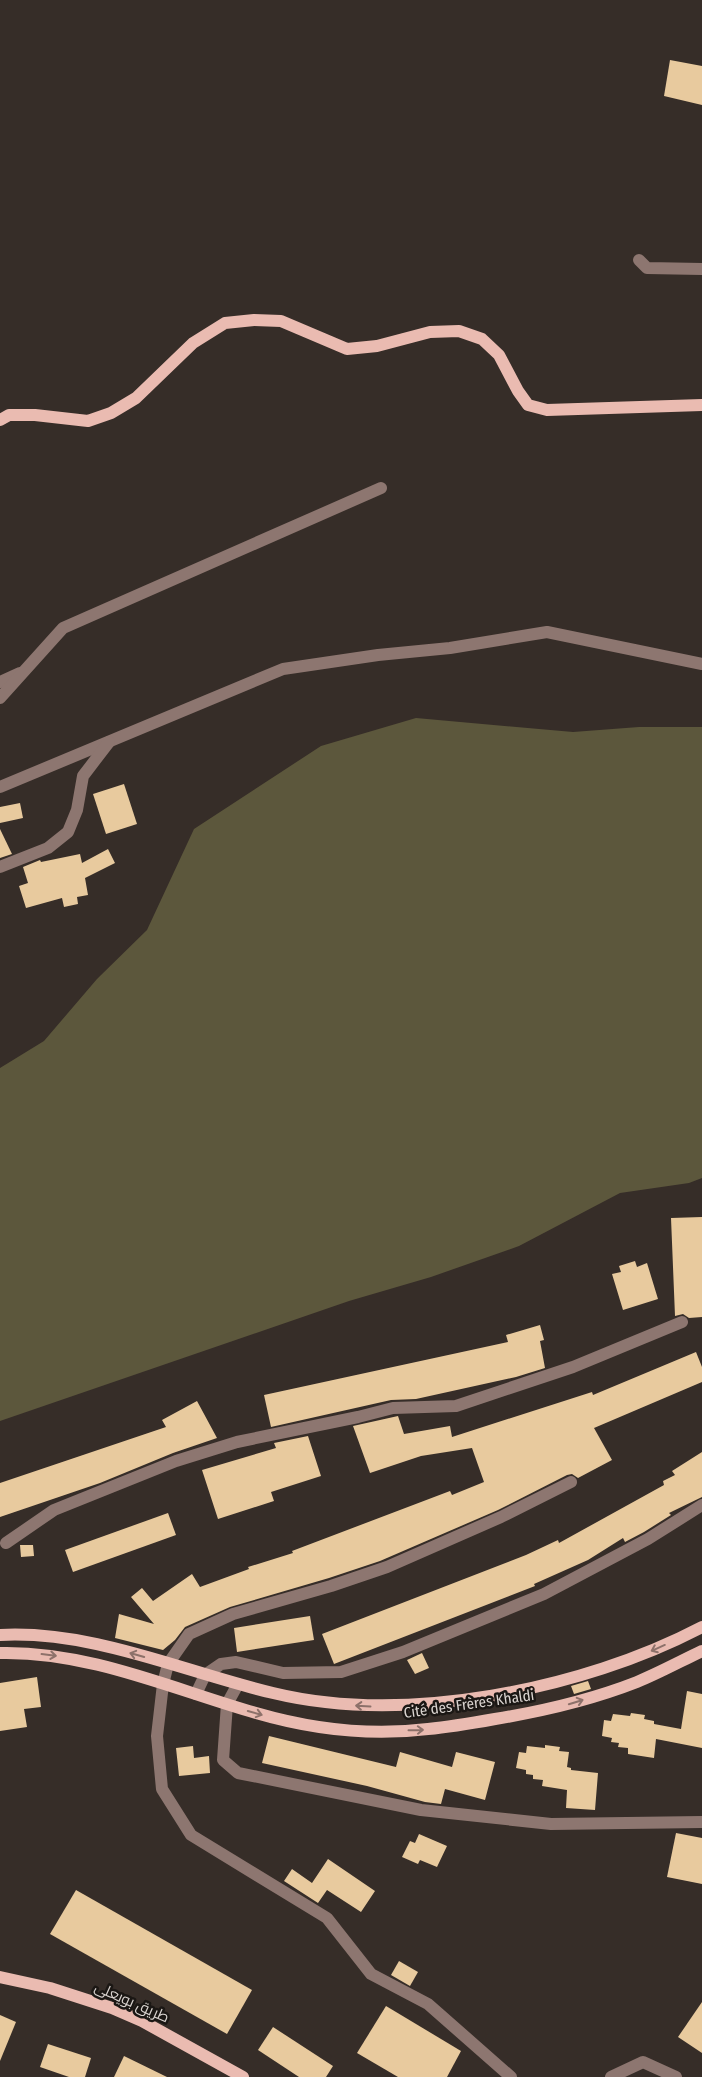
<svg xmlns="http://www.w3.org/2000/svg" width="702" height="2077" viewBox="0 0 702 2077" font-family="'Fira Sans Condensed',Cairo,sans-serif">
<rect width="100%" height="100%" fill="#362d28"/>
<!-- green -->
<polygon fill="#5c573c" points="416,718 573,732 639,727 702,727 702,1178 689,1183 620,1193 519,1246 431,1277 349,1301 0,1421 0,1068 44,1041 97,979 147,930 194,829 321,746"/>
<!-- building -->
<g fill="#e8ca9e">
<polygon points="670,60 702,66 702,105 664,96"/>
<polygon points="124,784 137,824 106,834 93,794"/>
<polygon points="20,803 23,818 0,823 0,807"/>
<polygon points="0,829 12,854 0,858"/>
<polygon points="108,849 115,863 85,878 88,895 77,897 78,904 64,907 62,898 26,908 19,886 28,883 23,867 40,860 41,862 80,854 82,863"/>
<polygon points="702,1217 702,1317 689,1318 683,1314 675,1316 671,1218"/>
<polygon points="635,1261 637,1267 647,1263 658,1299 623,1310 612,1274 621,1272 619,1266"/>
<polygon points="540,1325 544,1340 540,1341 545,1368 516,1377 416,1399 391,1400 271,1427 264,1395 508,1342 506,1335"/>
<polygon points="696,1352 702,1367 702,1382 594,1428 612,1460 578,1478 572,1474 567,1475 498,1510 380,1561 329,1578 230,1607 185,1627 175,1640 163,1650 115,1638 119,1614 154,1624 131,1597 142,1588 153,1601 192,1574 200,1587 249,1569 248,1567 293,1553 292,1551 450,1491 452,1495 484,1482 472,1448 421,1456 370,1473 353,1426 398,1416 404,1434 450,1426 452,1437 592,1392 593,1395"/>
<polygon points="197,1401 217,1438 173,1453 100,1483 0,1517 0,1483 166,1427 162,1420"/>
<polygon points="308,1436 321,1476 271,1492 274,1501 218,1519 202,1470 276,1448 274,1443"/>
<polygon points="702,1452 702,1497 669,1513 671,1515 644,1532 625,1542 623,1538 588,1560 534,1584 535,1586 334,1664 322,1634 526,1555 558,1540 559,1543 664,1485 663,1481 675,1475 672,1471"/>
<polygon points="168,1513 176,1535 73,1572 65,1550"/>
<polygon points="20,1545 33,1545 34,1556 21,1557"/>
<polygon points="310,1616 314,1640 237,1652 234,1628"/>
<polygon points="422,1653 429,1668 415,1674 407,1660"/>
<polygon points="37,1677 41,1707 24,1709 27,1727 0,1731 0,1683"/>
<polygon points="588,1681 591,1689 574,1694 571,1686"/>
<polygon points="687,1691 702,1694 702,1748 656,1739 654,1758 628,1754 628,1748 618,1747 619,1743 611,1742 612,1738 602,1736 604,1720 611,1721 613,1714 630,1716 631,1713 645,1715 644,1719 654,1721 654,1724 681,1729"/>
<polygon points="269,1736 396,1767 400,1752 452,1767 456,1752 495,1762 485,1800 445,1789 441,1804 425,1802 367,1786 262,1763"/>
<polygon points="545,1745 560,1747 559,1751 569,1752 567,1767 571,1768 571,1770 598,1773 595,1810 566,1808 567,1790 542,1786 543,1780 533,1779 533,1775 526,1774 526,1770 516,1768 519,1752 526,1753 527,1746 545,1748"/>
<polygon points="193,1746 194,1758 209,1756 210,1773 179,1776 176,1748"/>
<polygon points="676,1833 702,1838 702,1884 667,1877"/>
<polygon points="419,1834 447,1846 437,1867 420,1860 418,1864 402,1857 410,1841 415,1843"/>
<polygon points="328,1859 375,1891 361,1912 327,1890 318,1903 284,1881 292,1869 312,1883"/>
<polygon points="76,1890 252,1990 227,2034 50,1934"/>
<polygon points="399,1961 418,1972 410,1986 391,1975"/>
<polygon points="702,2002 702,2053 678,2037"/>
<polygon points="386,2006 461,2051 447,2077 398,2077 357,2053"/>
<polygon points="0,2015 16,2022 0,2061"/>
<polygon points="273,2027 333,2066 326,2077 299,2077 258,2050"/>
<polygon points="48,2044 91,2058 85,2077 69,2077 40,2067"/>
<polygon points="124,2056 167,2077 114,2077"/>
</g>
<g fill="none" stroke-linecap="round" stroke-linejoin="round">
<!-- minor -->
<g stroke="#8d7670" stroke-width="12">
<polyline points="639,260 647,268 702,269"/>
<polyline points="0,682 20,673"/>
<polyline points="0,698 63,628 381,488"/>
<polyline points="0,787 283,669 378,655 450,648 547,632 702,664"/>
<polyline points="0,867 48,848 68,832 77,810 83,776 109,742"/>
<polyline points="6,1543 54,1510 176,1461 237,1442 358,1417 393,1408 456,1406 573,1367 682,1322"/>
<polyline points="238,1684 227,1704 223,1760 238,1773 421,1810 551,1824 702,1822"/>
<polyline points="196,1694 205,1675 221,1664 236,1662 283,1673 341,1672 403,1652 544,1594 648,1539 702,1505"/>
<polyline points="511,2077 428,2004 371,1974 327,1918 191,1835 162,1789 157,1736 163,1684 168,1664 189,1634 233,1614 331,1586 387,1567 501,1517 571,1482"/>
<polyline points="611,2077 643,2062 676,2077"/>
</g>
<!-- major -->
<g stroke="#eabbb1" stroke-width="12">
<polyline points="0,420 9,415 35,415 88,421 111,413 136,398 193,343 225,323 254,320 281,321 347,349 377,346 430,332 459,331 482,339 499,355 518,391 528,405 547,410 702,405"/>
<path d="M0 1635C93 1630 184 1672 273 1693 405 1725 582 1690 702 1627"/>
<path d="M0 1653C89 1651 172 1689 256 1713 311 1729 371 1736 428 1729 450 1727 473 1723 495 1719 544 1711 591 1700 637 1682 659 1673 681 1661 702 1651"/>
<polyline points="0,1977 50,1988 112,2008 142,2021 243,2077"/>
</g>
</g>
<!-- one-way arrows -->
<defs><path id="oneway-shaft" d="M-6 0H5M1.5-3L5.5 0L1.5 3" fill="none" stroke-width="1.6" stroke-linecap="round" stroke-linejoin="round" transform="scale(1.25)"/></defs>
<g stroke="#8d716a">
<use href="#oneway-shaft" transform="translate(658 1648) rotate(156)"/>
<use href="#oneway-shaft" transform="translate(49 1655) rotate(7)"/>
<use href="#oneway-shaft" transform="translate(137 1655) rotate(-164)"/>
<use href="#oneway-shaft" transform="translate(576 1702) rotate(-17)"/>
<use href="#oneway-shaft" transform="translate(363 1706) rotate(-177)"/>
<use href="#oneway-shaft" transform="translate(255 1713) rotate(16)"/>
<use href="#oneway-shaft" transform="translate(416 1730) rotate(-1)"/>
</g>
<g text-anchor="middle" stroke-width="5" stroke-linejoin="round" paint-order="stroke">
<!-- street labels -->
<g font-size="15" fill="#dad4d0" stroke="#1b1714">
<text transform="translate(469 1704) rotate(-8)" y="5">Cité des Frères Khaldi</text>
<text transform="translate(132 2002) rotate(24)" y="5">طريق بويعلى</text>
</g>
</g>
</svg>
